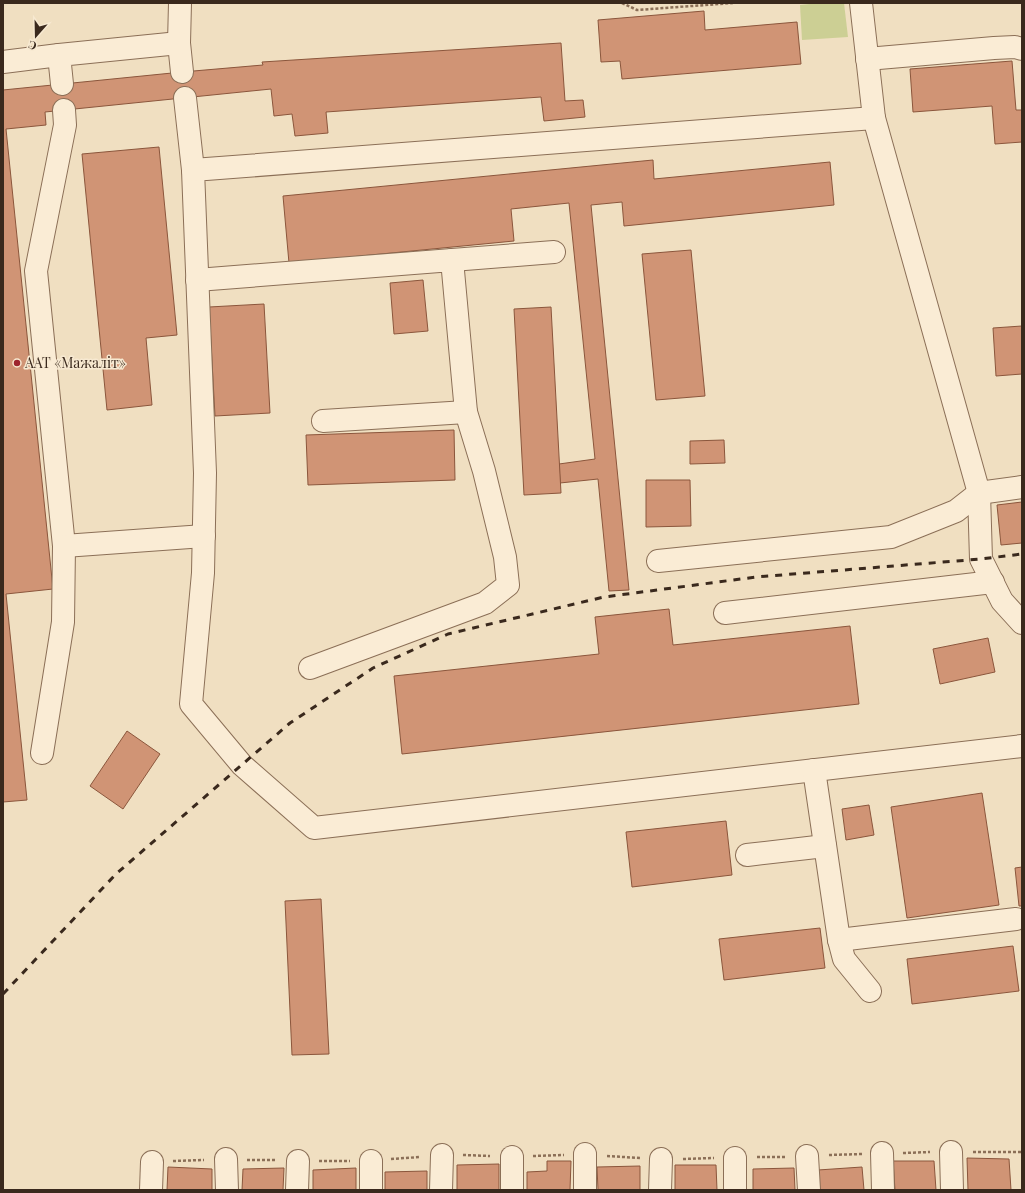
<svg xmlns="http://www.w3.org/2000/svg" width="1025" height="1193" viewBox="0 0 1025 1193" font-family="'Playfair Display',serif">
<rect width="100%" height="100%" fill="#f0dfc1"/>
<!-- green -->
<polygon fill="#cccf94" points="819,3 844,3 848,37 802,40 800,5"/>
<!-- building -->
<g fill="#d09475" stroke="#8b563c">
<polygon points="704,11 705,30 797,22 801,64 622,79 620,61 601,62 598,20"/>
<polygon points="561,43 565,101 583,100 585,117 544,121 541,97 326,112 328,133 295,136 292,114 274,116 271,89 45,112 46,125 6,129 53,589 6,594 27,800 3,802 3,90 182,72 263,65 262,62"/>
<polygon points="1012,61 1016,110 1022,110 1022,142 995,144 992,106 913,112 910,69"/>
<polygon points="159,147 177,335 146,338 152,405 107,410 82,154"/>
<polygon points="653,160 654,179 830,162 834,205 624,226 622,202 591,205 629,590 609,591 598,479 560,483 559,464 595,459 569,203 511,209 514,241 289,263 283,196"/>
<polygon points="691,250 705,396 656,400 642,254"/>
<polygon points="423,280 428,331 394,334 390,283"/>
<polygon points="264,304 270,413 215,416 209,307"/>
<polygon points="551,307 561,493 524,495 514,309"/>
<polygon points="1022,326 1022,374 996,376 993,328"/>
<polygon points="454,430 455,480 308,485 306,435"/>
<polygon points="724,440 725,463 690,464 690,441"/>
<polygon points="646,480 690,480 691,526 646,527"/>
<polygon points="1022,502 1022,543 1001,545 997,505"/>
<polygon points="669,609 673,645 850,626 859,704 402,754 394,676 599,654 595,617"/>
<polygon points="988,638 995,672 940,684 933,649"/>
<polygon points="127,731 160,754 123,809 90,786"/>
<polygon points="982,793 999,905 907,918 891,807"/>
<polygon points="869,805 874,835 846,840 842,809"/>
<polygon points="726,821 732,875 632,887 626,832"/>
<polygon points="1022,867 1022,906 1019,906 1015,868"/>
<polygon points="321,899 329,1054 292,1055 285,901"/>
<polygon points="820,928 825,968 724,980 719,939"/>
<polygon points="1013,946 1019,991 912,1004 907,959"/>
<polygon points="967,1158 1009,1159 1011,1190 968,1190"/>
<polygon points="547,1161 571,1161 570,1190 527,1190 527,1172 547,1171"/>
<polygon points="893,1161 934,1161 936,1190 895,1190"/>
<polygon points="499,1164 499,1190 457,1190 457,1165"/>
<polygon points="675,1165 716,1165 717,1190 675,1190"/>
<polygon points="640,1166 640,1190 598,1190 597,1167"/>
<polygon points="168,1167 212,1169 212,1190 167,1190"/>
<polygon points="862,1167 864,1190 819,1190 818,1170"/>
<polygon points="284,1168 283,1190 242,1190 243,1169"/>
<polygon points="356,1168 356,1190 313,1190 313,1170"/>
<polygon points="794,1168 795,1190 753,1190 753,1169"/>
<polygon points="427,1171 427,1190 385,1190 385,1172"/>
</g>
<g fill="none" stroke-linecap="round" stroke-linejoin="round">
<defs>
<g id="minor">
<polyline points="180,3 179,43 182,72"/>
<polyline points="861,3 874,118 193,170 205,473 203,573 191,704 242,765 314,828 1022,746"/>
<polyline points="867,59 994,48 1015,47 1022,49"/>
<polyline points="3,62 59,55"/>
<polyline points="62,84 59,55 179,43"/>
<polyline points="185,98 193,170"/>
<polyline points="64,110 65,125 36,271 64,546 204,536"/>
<polyline points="874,118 979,493 981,559 1002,601 1022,623"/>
<polyline points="452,260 554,252"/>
<polyline points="197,280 452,260 466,412 484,471 505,557 508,585 485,603 310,668"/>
<polyline points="323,421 466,412"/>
<polyline points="658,561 891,537 956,511 979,493 1022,487"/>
<polyline points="725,613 993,582"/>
<polyline points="42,753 63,622 64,546"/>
<polyline points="814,770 839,940 844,959 870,991"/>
<polyline points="747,855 825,846"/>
<polyline points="839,940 1016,919"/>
<polyline points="951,1152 952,1190"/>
<polyline points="882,1153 883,1190"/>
<polyline points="585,1154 585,1190"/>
<polyline points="807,1156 809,1190"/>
<polyline points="735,1158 735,1190"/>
<polyline points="226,1159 227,1190"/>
<polyline points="371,1161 371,1190"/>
<polyline points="151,1190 152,1162"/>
<polyline points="297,1190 298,1161"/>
<polyline points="441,1190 442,1155"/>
<polyline points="512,1190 512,1157"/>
<polyline points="660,1190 661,1159"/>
</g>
</defs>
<!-- minor casing -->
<use href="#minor" stroke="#8b6f57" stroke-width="24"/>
<!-- path -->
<g stroke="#8b6f57" stroke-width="2.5" stroke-dasharray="3 2" stroke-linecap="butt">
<polyline points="622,3 637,10 733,3"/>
<polyline points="973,1152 1022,1152"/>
<polyline points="903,1153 930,1152"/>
<polyline points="463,1155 490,1156"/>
<polyline points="829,1155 862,1154"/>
<polyline points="533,1156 564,1155"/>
<polyline points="607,1156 640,1158"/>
<polyline points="757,1157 786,1157"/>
<polyline points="391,1159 420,1157"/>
<polyline points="683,1159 714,1158"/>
<polyline points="247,1160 276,1160"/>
<polyline points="173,1161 204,1160"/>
<polyline points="319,1161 350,1161"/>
</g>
<!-- minor -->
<use href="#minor" stroke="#faecd5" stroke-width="22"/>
<!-- rail -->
<polyline stroke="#3a291d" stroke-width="3" stroke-dasharray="7 7" stroke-linecap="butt" points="3,994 116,874 290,723 373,668 448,634 604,597 756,577 981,559 1022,554"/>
</g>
<!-- markers -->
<circle fill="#9d242e" stroke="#f7e9d1" stroke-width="1.5" cx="17" cy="363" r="4"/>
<g text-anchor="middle" stroke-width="3" stroke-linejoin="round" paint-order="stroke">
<!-- poi labels -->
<g font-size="14" fill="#3a291d" stroke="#f7e9d1" text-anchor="start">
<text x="25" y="368">ААТ «Мажаліт»</text>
</g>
</g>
<!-- border -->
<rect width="1025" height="1193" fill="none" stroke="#3a291d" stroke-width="8"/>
<!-- north arrow -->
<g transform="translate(36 36) rotate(200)" stroke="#f7e9d1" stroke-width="3" paint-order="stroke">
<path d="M0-3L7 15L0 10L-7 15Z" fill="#3a291d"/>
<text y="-6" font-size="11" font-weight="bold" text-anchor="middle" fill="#3a291d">С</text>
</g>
</svg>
